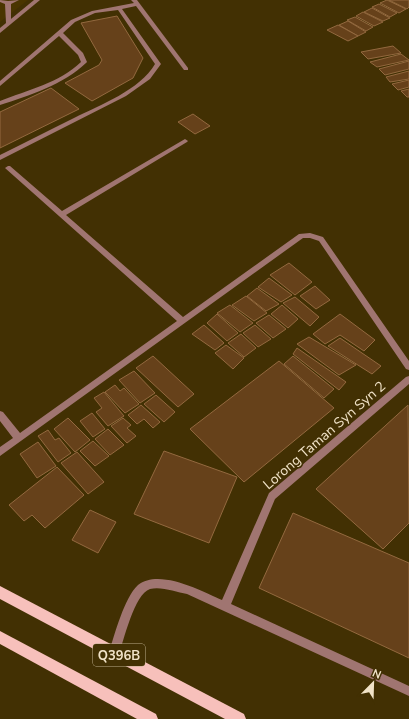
<svg xmlns="http://www.w3.org/2000/svg" width="409" height="719" viewBox="0 0 409 719" font-family="'Nunito Sans',sans-serif">
<rect width="100%" height="100%" fill="#423003"/>
<!-- built -->
<polygon fill="#4a3500" points="0,0 28,0 0,22"/>
<!-- building -->
<g fill="#66411a" stroke="#93693f">
<polygon points="387,0 406,9 399,13 380,3"/>
<polygon points="389,0 409,0 409,7 407,9"/>
<polygon points="379,4 397,13 390,17 372,7"/>
<polygon points="372,8 390,18 383,21 364,12"/>
<polygon points="363,12 383,22 374,26 356,16"/>
<polygon points="117,16 143,58 133,78 92,101 65,83 99,65 102,60 81,23"/>
<polygon points="355,17 373,27 366,31 347,20"/>
<polygon points="348,21 366,32 358,36 339,25"/>
<polygon points="338,25 358,36 348,41 327,30"/>
<polygon points="393,46 401,53 368,59 361,52"/>
<polygon points="401,54 409,60 377,67 370,62"/>
<polygon points="409,61 409,69 385,75 379,69"/>
<polygon points="409,71 409,79 390,82 386,77"/>
<polygon points="409,80 409,87 398,90 392,84"/>
<polygon points="51,88 79,109 0,148 0,112"/>
<polygon points="409,89 409,97 407,97 401,91"/>
<polygon points="193,114 210,126 195,134 178,122"/>
<polygon points="289,263 312,282 295,295 270,275"/>
<polygon points="269,278 292,295 281,302 258,287"/>
<polygon points="315,286 330,300 316,309 300,296"/>
<polygon points="257,288 279,304 266,311 247,296"/>
<polygon points="246,296 267,313 254,321 232,305"/>
<polygon points="295,297 319,317 310,326 283,303"/>
<polygon points="230,305 253,323 240,332 217,313"/>
<polygon points="282,305 298,319 288,328 271,314"/>
<polygon points="217,314 238,333 227,341 207,323"/>
<polygon points="340,314 375,340 364,351 340,335 325,344 313,334"/>
<polygon points="269,315 286,329 273,338 256,323"/>
<polygon points="204,325 224,343 215,350 192,334"/>
<polygon points="255,325 271,339 258,347 243,333"/>
<polygon points="241,334 256,348 244,357 228,343"/>
<polygon points="309,337 356,365 339,375 297,344"/>
<polygon points="340,338 381,366 372,374 328,346"/>
<polygon points="226,345 244,358 233,369 215,353"/>
<polygon points="297,348 346,382 339,390 293,354"/>
<polygon points="153,356 194,394 178,407 136,368"/>
<polygon points="293,356 334,389 324,398 284,364"/>
<polygon points="279,361 334,408 244,482 190,429"/>
<polygon points="134,371 155,393 140,403 119,380"/>
<polygon points="115,385 120,391 124,388 139,404 125,413 105,392"/>
<polygon points="104,392 124,416 108,426 96,412 102,408 94,398"/>
<polygon points="156,395 175,412 164,422 144,404"/>
<polygon points="141,405 160,422 153,428 144,419 137,424 128,415"/>
<polygon points="408,405 409,523 383,549 316,489"/>
<polygon points="92,413 105,429 93,437 80,421"/>
<polygon points="68,418 90,440 75,452 54,429"/>
<polygon points="123,418 131,425 127,428 136,436 127,443 111,426"/>
<polygon points="108,429 124,445 110,455 95,439"/>
<polygon points="48,430 55,440 59,438 71,453 58,462 38,436"/>
<polygon points="93,441 109,456 95,466 80,451"/>
<polygon points="38,442 56,466 37,478 20,454"/>
<polygon points="164,451 237,477 209,543 134,514"/>
<polygon points="77,452 104,482 88,494 61,463"/>
<polygon points="57,467 84,495 45,528 32,515 24,521 9,505"/>
<polygon points="90,510 116,522 98,553 72,540"/>
<polygon points="293,513 409,563 409,658 259,588"/>
</g>
<g fill="none" stroke-linecap="round" stroke-linejoin="round">
<!-- service -->
<path fill="#a07571" fill-rule="evenodd" d="M131 0H137L188 68V70H184L136 6 122 9 161 64 150 79 126 96 0 160V155C25 143 49 130 74 118 100 105 140 90 155 64L118 10 95 13 75 22 63 33 83 53 87 62 86 63C64 84 29 96 0 105V101C28 90 59 83 81 62L78 55 59 36 0 86V81L71 20 92 11 134 3Z"/>
<!-- minor -->
<g fill="#a07571" fill-rule="evenodd">
<polygon points="0,0 8,1 19,0 11,4 11,24 6,23 5,4 0,2"/>
<polygon points="185,139 188,141 187,142 66,215 183,317 299,234 310,233 323,237 409,361 409,370 406,369 319,241 310,238 303,238 0,456 0,447 13,438 0,421 0,411 3,412 20,433 177,321 5,168 8,166 10,166 62,211"/>
<path d="M409 376V384L275 499 231 604 409 686V696L187 594C176 592 161 586 150 589 134 594 124 641 118 656L114 657 110 656 109 652C115 634 124 598 138 585 159 568 202 591 222 600L269 493 406 377Z"/>
</g>
<!-- tertiary -->
<polygon fill="#a07571" fill-rule="evenodd" points="34,0 40,0 0,33 0,28"/>
<!-- primary -->
<g fill="#f7c0bb" fill-rule="evenodd">
<polygon points="0,586 244,714 246,719 225,719 0,599"/>
<polygon points="0,631 156,714 158,719 137,719 0,644"/>
</g>
</g>
<g text-anchor="middle" stroke-width="3.5" stroke-linejoin="round" paint-order="stroke">
<!-- shield labels -->
<rect fill="#423003" stroke="#bcad8d" stroke-width="1" x="93" y="644" width="52" height="22" rx="3"/>
<g font-size="13" font-weight="bold" fill="#f1e3c8">
<text x="119" y="660">Q396B</text>
</g>
<!-- street labels -->
<g font-size="14" fill="#f1e3c8" stroke="#423003">
<text transform="translate(324 435) rotate(-41)" y="5">Lorong Taman Syn Syn 2</text>
</g>
</g>
<!-- north arrow -->
<g transform="translate(373 683) rotate(23)" stroke="#423003" stroke-width="3" paint-order="stroke">
<path d="M0-3L7 15L0 10L-7 15Z" fill="#f1e3c8"/>
<text y="-6" font-size="11" font-weight="bold" text-anchor="middle" fill="#f1e3c8">N</text>
</g>
</svg>
